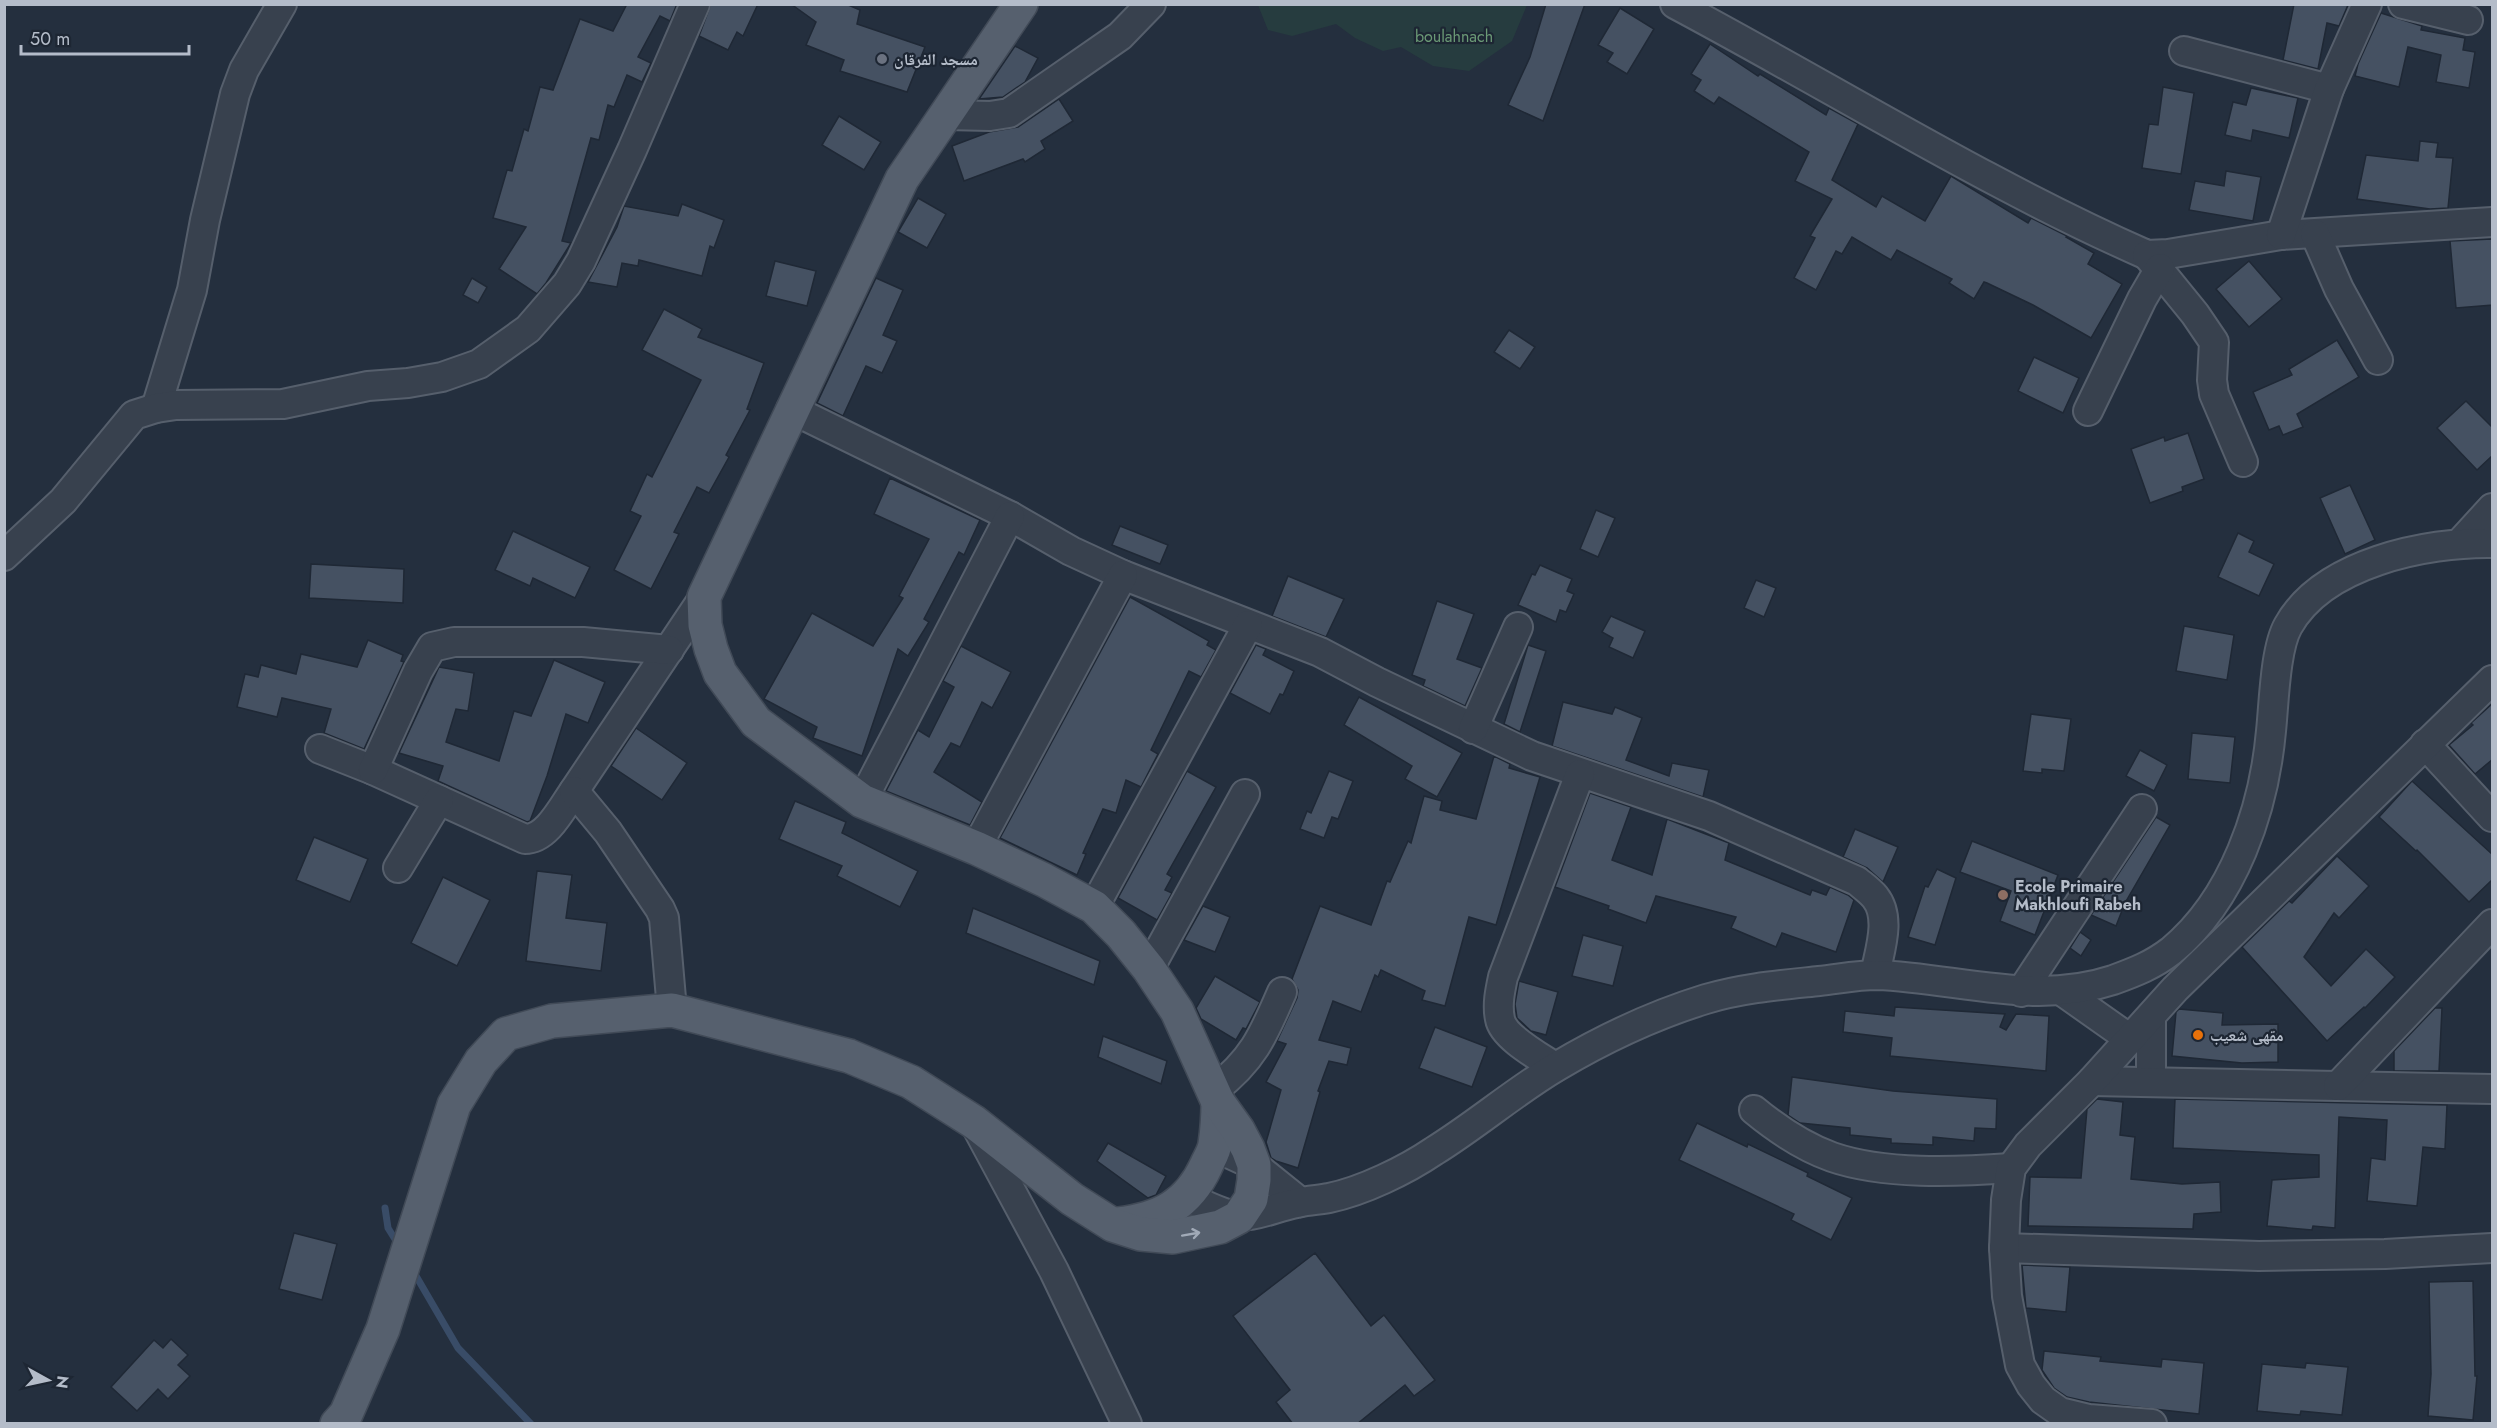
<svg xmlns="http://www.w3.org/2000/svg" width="2497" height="1428" viewBox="0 0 2497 1428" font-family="Jost,'Noto Naskh Arabic',sans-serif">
<rect width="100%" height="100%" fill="#242f3e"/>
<!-- green -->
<polygon fill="#263c3f" points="1258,5 1527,5 1512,41 1469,71 1433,66 1401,47 1383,51 1355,38 1336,24 1292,36 1268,30"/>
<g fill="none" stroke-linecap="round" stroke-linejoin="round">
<!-- stream -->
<g stroke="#394c67" stroke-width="7">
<polyline points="385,1208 388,1228 398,1244"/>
<polyline points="412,1269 458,1348 531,1424"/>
</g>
</g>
<!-- building -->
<g fill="#455162" stroke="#1f2835" stroke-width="1.5">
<polygon points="627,4 677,4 670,21 660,16 638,57 651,63 642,82 627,75 614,107 608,105 599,140 591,138 562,241 571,243 546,283 537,294 499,269 526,227 493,218 507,170 512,171 524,129 528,131 540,87 553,90 580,19 613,31"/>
<polygon points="711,4 758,4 743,36 737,32 728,50 699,36"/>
<polygon points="791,4 846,4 860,10 857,24 925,47 907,92 840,71 844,60 806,45 816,22"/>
<polygon points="1546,4 1585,4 1543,121 1508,105 1530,57"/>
<polygon points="2294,4 2348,5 2339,26 2327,23 2318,69 2283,60"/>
<polygon points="1620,8 1654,29 1627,74 1607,62 1613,53 1598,45"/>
<polygon points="2381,13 2422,26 2421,30 2465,38 2463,50 2475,52 2469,88 2436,82 2441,55 2408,47 2399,87 2355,76 2358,64"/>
<polygon points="1710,44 1758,76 1760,74 1826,115 1829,108 1858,124 1832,180 1876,207 1882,196 1925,221 1951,176 2028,223 2031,218 2067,236 2066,237 2094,253 2088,264 2122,284 2091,338 2033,305 1987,283 1984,282 1974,299 1949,283 1952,279 1897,250 1891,260 1852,237 1842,254 1836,251 1816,290 1794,278 1815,238 1810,236 1832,199 1795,181 1809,152 1719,97 1714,104 1694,91 1701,80 1691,74"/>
<polygon points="1015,46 1038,58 1025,82 1003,97 979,99"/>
<polygon points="2163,87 2194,93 2181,174 2142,168 2149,124 2158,125"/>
<polygon points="2251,88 2298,98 2289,138 2253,130 2251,141 2225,135 2233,102 2246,105"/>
<polygon points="1059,99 1073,121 1041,141 1045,149 1025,162 1023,159 964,181 952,146 989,132 1018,127"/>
<polygon points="839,116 881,142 864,170 822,145"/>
<polygon points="2420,141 2438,143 2436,157 2453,158 2448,208 2430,209 2357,199 2366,155 2418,161"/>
<polygon points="2226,171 2261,177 2253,221 2189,210 2195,181 2224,186"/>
<polygon points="918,198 946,214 927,248 898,232"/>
<polygon points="682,204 724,220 714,248 710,246 702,276 639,260 638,266 622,263 617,287 588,282 617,227 624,206 678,216"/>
<polygon points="2492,239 2493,305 2456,308 2450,241"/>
<polygon points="775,261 816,271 807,306 766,296"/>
<polygon points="2249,261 2282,299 2249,327 2216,289"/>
<polygon points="472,278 487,287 478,303 463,295"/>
<polygon points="876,278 903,290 883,335 897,341 882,373 866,366 843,416 817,403"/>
<polygon points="664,309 702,329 698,337 764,363 747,409 750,410 726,455 729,457 709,493 697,487 674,532 679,534 651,589 614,570 641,516 630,511 647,474 652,477 701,380 642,350"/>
<polygon points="1509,330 1535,347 1520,369 1494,352"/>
<polygon points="2337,340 2359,377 2297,414 2303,427 2283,435 2279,426 2269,430 2253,392 2292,375 2289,369"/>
<polygon points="2034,357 2079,378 2063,413 2018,391"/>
<polygon points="2466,401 2493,428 2493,455 2477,470 2437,428"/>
<polygon points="2188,433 2204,479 2182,487 2183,491 2150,503 2131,449 2164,437 2165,441"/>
<polygon points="890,478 980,520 964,555 959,552 924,619 929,622 908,656 898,649 862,756 813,738 817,727 764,699 812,613 873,646 903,598 899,596 929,539 874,514"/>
<polygon points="2350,485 2375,540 2345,554 2320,498"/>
<polygon points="1596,510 1615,518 1598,557 1580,549"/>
<polygon points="1120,526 1168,545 1160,564 1112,545"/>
<polygon points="513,531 590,567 575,598 533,578 530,586 495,570"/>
<polygon points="2238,533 2254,541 2249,552 2274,564 2259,596 2218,577"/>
<polygon points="311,564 404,569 403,603 309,598"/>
<polygon points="1540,565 1572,579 1567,591 1574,594 1566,612 1560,610 1556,622 1518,605 1532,574 1535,575"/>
<polygon points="1288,576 1344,599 1326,637 1272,616"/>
<polygon points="1756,580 1776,588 1764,617 1744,608"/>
<polygon points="1130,597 1209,641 1207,645 1216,650 1201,677 1189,671 1151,750 1158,754 1141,787 1126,780 1116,813 1103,809 1083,853 1086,854 1077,875 1000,838"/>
<polygon points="1437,601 1474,614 1457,659 1482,668 1465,706 1423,686 1425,680 1412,675"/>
<polygon points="1611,616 1645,631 1633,658 1609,647 1613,638 1602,632"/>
<polygon points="2184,626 2234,635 2227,680 2176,671"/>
<polygon points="368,640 403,655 401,661 404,662 364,749 324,733 331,709 282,698 277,717 237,707 245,674 258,677 261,665 296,674 301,654 357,667"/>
<polygon points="1256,645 1266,649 1263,655 1294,671 1283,695 1280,694 1270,714 1230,693"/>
<polygon points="1528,645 1546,651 1520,732 1504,724"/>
<polygon points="961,646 1011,672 992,708 982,702 960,747 951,743 934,772 982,802 970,825 886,791 918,730 929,737 954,687 943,681"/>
<polygon points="554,660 605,682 588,723 566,714 547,776 530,821 527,822 438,781 443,766 399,753 439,667 474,673 468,711 456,709 446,742 499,761 514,711 531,716"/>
<polygon points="1359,697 1462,753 1437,797 1405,779 1412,766 1344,725"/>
<polygon points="1563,702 1612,714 1615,707 1642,718 1626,760 1669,776 1672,763 1709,770 1703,797 1552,746"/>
<polygon points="2493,703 2493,759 2475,774 2449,745 2473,725 2471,723"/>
<polygon points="2031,714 2071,719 2064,771 2042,769 2042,773 2023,771"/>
<polygon points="636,728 687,763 662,800 611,766"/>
<polygon points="2192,733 2235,737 2230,783 2188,779"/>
<polygon points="2140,750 2167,765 2154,791 2126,776"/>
<polygon points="1494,756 1510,764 1509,768 1540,777 1496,925 1469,917 1445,1006 1422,1000 1425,991 1381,970 1378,977 1375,975 1361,1012 1333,1001 1319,1040 1351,1048 1347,1065 1329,1061 1318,1091 1320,1092 1298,1168 1276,1161 1271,1158 1266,1142 1281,1090 1266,1082 1286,1044 1277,1041 1297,998 1298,990 1292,979 1320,906 1371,925 1387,881 1390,882 1408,841 1411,843 1424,796 1442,801 1440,810 1476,819"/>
<polygon points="1187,771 1216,787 1167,874 1172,877 1165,890 1172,893 1157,920 1118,898"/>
<polygon points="1329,771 1353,781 1338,819 1332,817 1324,838 1300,829 1307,811 1311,813"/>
<polygon points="2412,781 2493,855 2493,879 2469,902 2417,850 2416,851 2379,817"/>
<polygon points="1590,793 1631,807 1612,860 1652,875 1667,819 1729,843 1725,860 1810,895 1812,890 1826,895 1830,887 1848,895 1854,900 1836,952 1782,933 1776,947 1731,928 1736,917 1656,896 1646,923 1608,909 1609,906 1555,887"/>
<polygon points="795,801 846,822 842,833 918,871 900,907 837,876 842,866 779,839"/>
<polygon points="2156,817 2170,825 2125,903 2116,926 2091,915"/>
<polygon points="1855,829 1898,847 1883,882 1867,868 1843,857"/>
<polygon points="314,837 368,859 350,902 296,880"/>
<polygon points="1972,841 2058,875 2035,935 2000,921 2011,891 1960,872"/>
<polygon points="2337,856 2369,886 2339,918 2334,913 2304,957 2331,986 2366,949 2395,977 2365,1008 2364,1007 2327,1041 2242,947 2289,901 2292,903"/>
<polygon points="1937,869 1956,878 1935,945 1908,937 1925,886 1928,887"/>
<polygon points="537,871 572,875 566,918 607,923 601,971 526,961"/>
<polygon points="443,877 490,900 457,966 411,943"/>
<polygon points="1203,906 1230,917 1215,952 1184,940"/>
<polygon points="973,908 1100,961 1094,985 966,933"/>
<polygon points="2080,932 2091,940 2081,956 2070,948"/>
<polygon points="1583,935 1623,946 1613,986 1572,976"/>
<polygon points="1215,976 1260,1002 1246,1029 1243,1028 1236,1040 1201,1019 1196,1008"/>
<polygon points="1519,981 1558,992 1546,1035 1531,1031 1517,1018 1515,1004"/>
<polygon points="1895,1007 2005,1014 2000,1027 2006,1030 2016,1014 2049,1016 2046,1071 1890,1056 1892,1038 1843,1032 1845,1011 1894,1016"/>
<polygon points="2435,1008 2442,1008 2439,1071 2394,1071 2394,1051"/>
<polygon points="2179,1009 2223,1013 2222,1025 2278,1024 2278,1062 2242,1063 2172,1056 2176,1012"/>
<polygon points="1435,1027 1487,1047 1472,1087 1419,1068"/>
<polygon points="1103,1036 1167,1061 1161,1084 1098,1057"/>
<polygon points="1792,1077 1893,1091 1997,1099 1996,1129 1975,1128 1974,1141 1933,1137 1933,1145 1891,1143 1891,1139 1850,1135 1850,1128 1800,1123 1788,1115"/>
<polygon points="2097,1099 2123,1102 2120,1135 2135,1137 2131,1179 2182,1184 2220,1182 2221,1212 2194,1214 2193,1229 2028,1226 2030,1177 2081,1178 2087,1109"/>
<polygon points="2175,1099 2447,1105 2445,1149 2423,1147 2417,1206 2367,1201 2371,1158 2385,1160 2387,1120 2339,1117 2335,1228 2313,1226 2312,1230 2267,1226 2272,1180 2319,1177 2319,1155 2173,1148"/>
<polygon points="1697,1123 1747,1147 1748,1144 1808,1173 1807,1176 1852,1198 1831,1240 1791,1220 1794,1214 1679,1160"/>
<polygon points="1108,1143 1166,1176 1156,1195 1148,1198 1097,1161"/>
<polygon points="294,1233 337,1244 322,1300 279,1289"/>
<polygon points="1315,1253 1371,1326 1384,1315 1435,1380 1414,1396 1405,1385 1357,1424 1293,1424 1276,1402 1290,1390 1233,1316"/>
<polygon points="2022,1265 2070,1267 2066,1312 2026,1308"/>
<polygon points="2473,1281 2475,1376 2477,1376 2473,1420 2428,1416 2431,1374 2429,1282"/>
<polygon points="171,1339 188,1355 178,1365 190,1376 168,1399 158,1389 137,1411 111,1387 154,1340 163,1348"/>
<polygon points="2044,1351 2101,1357 2100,1361 2161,1367 2162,1359 2204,1363 2199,1414 2089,1402 2067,1397 2054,1388 2042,1370"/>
<polygon points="2306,1363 2348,1367 2342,1415 2301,1411 2300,1415 2257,1411 2262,1364 2305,1368"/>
</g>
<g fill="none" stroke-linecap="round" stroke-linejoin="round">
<defs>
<g id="minor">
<path d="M1675 4C1833 88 1984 183 2147 255L2168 254 2281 235 2492 222"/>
<polyline points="2403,4 2468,20"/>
<polyline points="2184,51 2329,89"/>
<polyline points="946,115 990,116 1009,113 1120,36 1151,4"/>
<polyline points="2315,234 2339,289 2378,360"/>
<polyline points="2281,235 2329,89 2367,4"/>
<polyline points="2147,255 2195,314 2214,342 2212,380 2214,394 2243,462"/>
<polyline points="156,408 192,290 205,220 235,94 244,70 282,4"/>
<path d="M791 409 1010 516 1071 551 1123 575 1320 652 1377 682 1532 756 1709 816 1857 881C1863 886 1870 891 1875 897 1892 918 1879 952 1875 975"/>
<polyline points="2088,411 2142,299 2160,268"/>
<polyline points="2460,543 2492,508"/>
<polyline points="4,556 63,501 134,415 156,408 176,405 283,404 368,386 408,383 442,377 479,364 528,329 567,284 581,261 632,150 695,4"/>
<polyline points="1473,729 1518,627"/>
<polyline points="2425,744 2492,817"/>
<path d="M320 749 373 770 525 839C547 839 562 808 574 791L704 597"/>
<polyline points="373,770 418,671 432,647 454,642 583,642 669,650"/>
<polyline points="574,791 608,832 660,909 664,918 672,1010"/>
<polyline points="862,801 1010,516"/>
<polyline points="976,848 1123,575"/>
<polyline points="398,868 439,800"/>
<polyline points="1094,907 1248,625"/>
<polyline points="1149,969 1245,794"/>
<polyline points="2062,991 2130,1039"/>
<polyline points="2021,992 2142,809"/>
<polyline points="2151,1017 2151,1082"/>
<path d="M1555 1067C1540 1057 1503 1037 1500 1019 1497 1005 1500 991 1503 977L1580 774"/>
<polyline points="2092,1081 2492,1089"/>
<polyline points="2338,1086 2492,924"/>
<path d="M1214 1090C1253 1060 1263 1036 1282 992"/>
<path d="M1754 1110C1777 1129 1804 1147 1832 1157 1884 1175 1956 1172 2011 1168"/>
<polyline points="975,1124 1054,1271 1127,1424"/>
<polyline points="1215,1147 1254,1165 1300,1202"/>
<path d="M1187 1197C1201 1203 1227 1217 1241 1216 1259 1216 1279 1206 1297 1203 1308 1200 1319 1200 1329 1198 1363 1191 1406 1170 1434 1151 1476 1125 1514 1092 1556 1067 1603 1039 1654 1015 1706 999 1743 988 1781 985 1819 981 1838 979 1858 975 1877 975 1957 978 2034 1006 2113 980 2135 972 2153 965 2171 951 2234 899 2264 809 2271 731 2274 703 2275 649 2288 626 2323 563 2426 542 2492 543"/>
<polyline points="2004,1248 2259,1256 2385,1254 2492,1248"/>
<polyline points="2152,1424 2089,1419 2060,1412 2043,1400 2031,1385 2020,1365 2007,1296 2004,1248 2006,1200 2011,1168 2028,1145 2092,1081 2175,989 2492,680"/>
</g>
<g id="major">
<path d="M1118 1224C1160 1219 1188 1205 1206 1166 1209 1159 1214 1152 1215 1144 1217 1131 1218 1116 1218 1102"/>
<polyline points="337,1424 346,1414 383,1329 454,1105 481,1061 506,1034 552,1021 672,1010 849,1056 911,1082 974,1122 1072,1199 1113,1225 1141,1234 1173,1237 1220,1227 1239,1217 1251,1199 1254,1180 1254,1165 1248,1149 1238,1130 1218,1102 1177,1011 1149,969 1121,934 1094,907 1044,880 976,848 862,801 756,722 720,673 711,649 705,625 704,597 902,179 1021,4"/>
</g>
</defs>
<!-- minor casing -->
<use href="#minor" stroke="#565f6c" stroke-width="32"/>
<!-- major casing -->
<use href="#major" stroke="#414a57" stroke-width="36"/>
<!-- minor -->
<use href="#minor" stroke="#38414e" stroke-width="28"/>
<!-- major -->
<use href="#major" stroke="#56606e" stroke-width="33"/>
</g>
<!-- one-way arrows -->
<defs><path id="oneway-shaft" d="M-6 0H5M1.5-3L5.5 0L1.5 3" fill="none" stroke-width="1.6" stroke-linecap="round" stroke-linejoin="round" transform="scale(1.5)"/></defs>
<use stroke="#a1aab7" href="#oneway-shaft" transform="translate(1191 1234) rotate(-10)"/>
<!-- markers -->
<circle fill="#6b7280" stroke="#1d2633" stroke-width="2" cx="882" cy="59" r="6"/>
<circle fill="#8d6e63" stroke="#1d2633" stroke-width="2" cx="2003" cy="895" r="6"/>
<circle fill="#e8710a" stroke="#1d2633" stroke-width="2" cx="2198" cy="1035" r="6"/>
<g text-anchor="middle" stroke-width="4.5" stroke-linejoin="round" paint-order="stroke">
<!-- park labels -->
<g font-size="16" fill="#6b9a76" stroke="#1d2633">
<text x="1454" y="42">boulahnach</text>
</g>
<!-- poi labels -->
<g font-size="16" font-weight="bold" fill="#b4bcc9" stroke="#1d2633" text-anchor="start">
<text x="894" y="65">مسجد الفرقان</text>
<text x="2015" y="892">Ecole Primaire<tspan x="2015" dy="18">Makhloufi Rabeh</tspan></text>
<text x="2210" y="1041">مقهى شعيب</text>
</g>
</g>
<!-- border -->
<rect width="2497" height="1428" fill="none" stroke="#b4bcc9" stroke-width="12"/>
<!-- north arrow -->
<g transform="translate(48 1380) rotate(98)" stroke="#1d2633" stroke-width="4.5" paint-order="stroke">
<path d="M0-4.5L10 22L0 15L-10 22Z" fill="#b4bcc9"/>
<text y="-9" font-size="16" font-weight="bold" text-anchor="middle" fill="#b4bcc9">N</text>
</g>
<!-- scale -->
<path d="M21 45v9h168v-9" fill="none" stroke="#b4bcc9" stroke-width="3"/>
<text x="30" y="45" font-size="18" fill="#b4bcc9" stroke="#1d2633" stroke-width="4.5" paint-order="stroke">50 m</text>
</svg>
